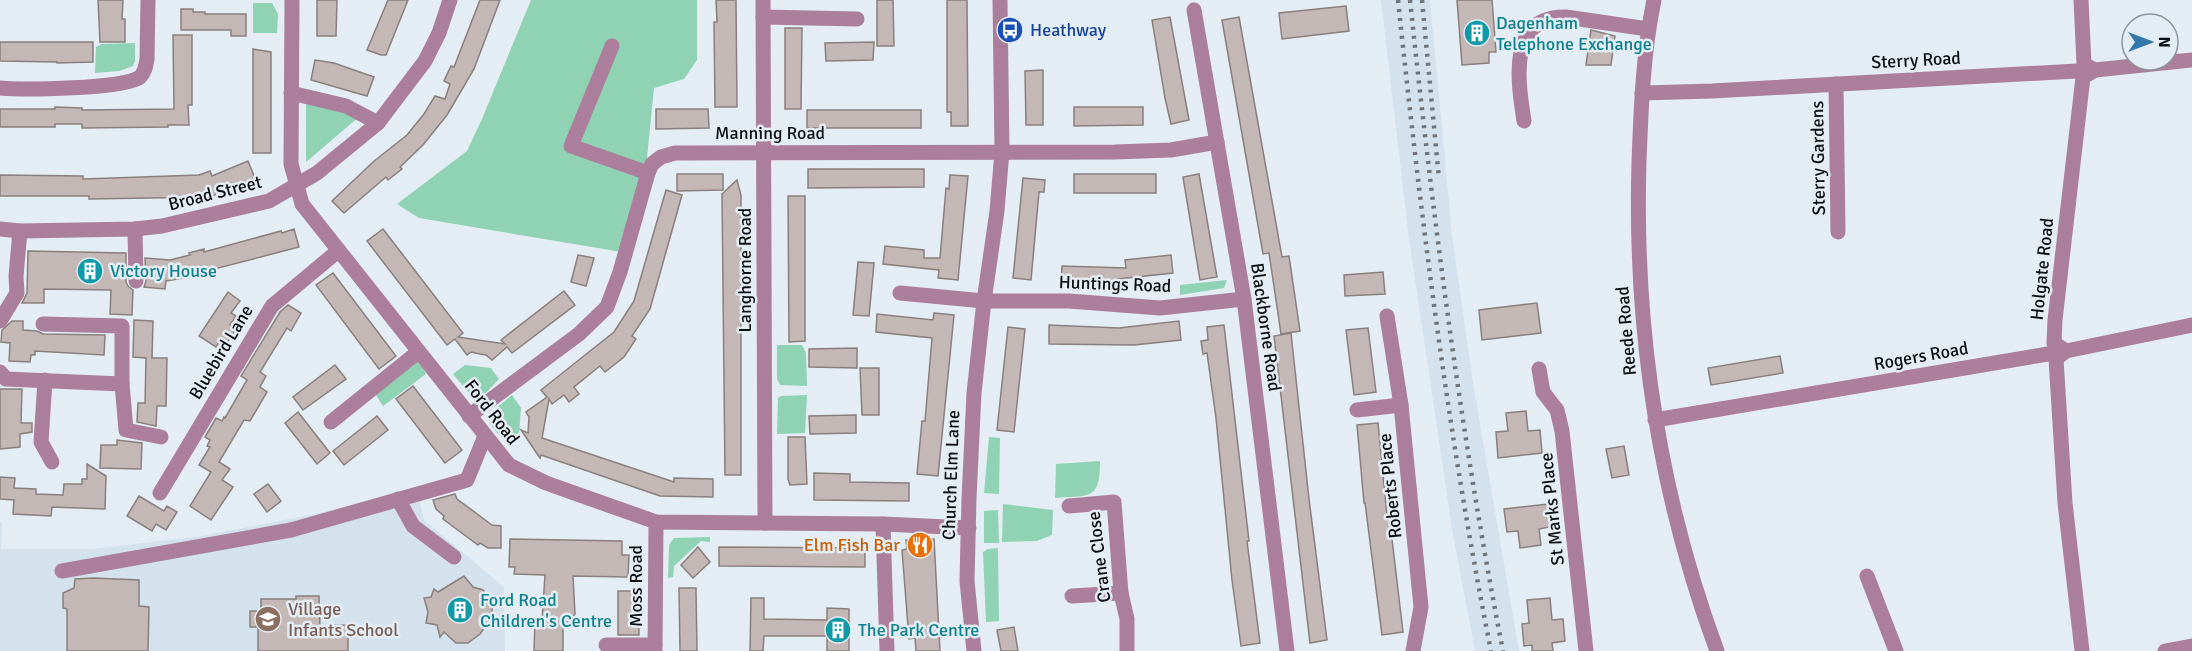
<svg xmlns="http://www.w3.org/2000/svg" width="2192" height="651" viewBox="0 0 2192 651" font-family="Signika,sans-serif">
<rect width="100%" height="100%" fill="#e5edf4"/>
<!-- built -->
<g fill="#d4e2ee">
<polygon points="1381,0 1430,0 1452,235 1473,383 1519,651 1475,651 1453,535 1409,239"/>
<polygon points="417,488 424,520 504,587 505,651 0,651 0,522 2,522 1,549 93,549 201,536 315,514"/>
</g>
<!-- green -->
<g fill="#8fd2b4">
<polygon points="531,0 697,0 697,60 684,79 654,88 646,168 622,252 419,218 397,204 467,151 482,119"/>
<polygon points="253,3 272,3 278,14 277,33 253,33"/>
<polygon points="135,43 135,61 133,66 119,71 95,73 96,47 102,44"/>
<polygon points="306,100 360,116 306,162"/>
<polygon points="1227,280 1224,288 1180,295 1180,285"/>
<polygon points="777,345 802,345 806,353 807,386 780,385 777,379"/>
<polygon points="411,361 419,362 426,374 383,406 374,392"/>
<polygon points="465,365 491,368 499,379 482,397 474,399 453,374"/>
<path d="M512 395 521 408 519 434 506 442C498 433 488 426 489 414Z"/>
<polygon points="807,395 805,433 777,434 778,398 781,396"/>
<polygon points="989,437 1000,438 999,494 984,493"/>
<path d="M1100 461C1100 501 1090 495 1055 498L1056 464Z"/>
<polygon points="1003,504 1053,510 1052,535 1037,541 1002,542"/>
<polygon points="998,510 999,543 984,543 984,511"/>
<polygon points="710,537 710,542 701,541 674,566 673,577 668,578 669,545 674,538"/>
<polygon points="998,548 999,621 986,622 983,552 988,549"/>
</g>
<!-- building -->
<g fill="#c3b8b5" stroke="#897f7c" stroke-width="1.5">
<polygon points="98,0 123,0 122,19 125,19 125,42 100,42"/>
<polygon points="317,0 337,0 336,36 317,36"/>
<polygon points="388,0 408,0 386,55 381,55 367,50"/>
<polygon points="480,0 500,0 474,69 447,115 423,145 400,167 402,169 388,180 386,177 344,213 332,201 373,162 407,135 424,114 435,96 445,99 450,84 444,81 451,66 454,67"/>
<polygon points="716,0 736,0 737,107 715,107 714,22 717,22"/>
<polygon points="877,0 893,0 894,46 877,46"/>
<polygon points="947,0 967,0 968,126 951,126 951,112 947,112"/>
<polygon points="1457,0 1492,0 1496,52 1489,52 1489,63 1462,65"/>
<polygon points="1346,6 1349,31 1282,39 1279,13"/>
<polygon points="181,9 193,9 193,12 205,12 205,14 246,14 246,36 231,36 231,30 181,30"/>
<polygon points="1170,17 1189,120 1171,124 1165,98 1152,20"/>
<polygon points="1239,17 1282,257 1289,256 1300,331 1281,334 1269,253 1263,254 1222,20"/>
<polygon points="785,28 802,28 801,109 785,109"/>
<polygon points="1591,30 1615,36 1611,65 1586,65"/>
<polygon points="173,35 192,35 192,105 188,105 189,125 168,125 168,127 82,128 82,124 55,124 55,127 0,127 0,109 55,109 55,107 82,108 82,110 174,109"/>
<polygon points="0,42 93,42 93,62 57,63 57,62 0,61"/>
<polygon points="874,42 873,60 826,61 825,43"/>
<polygon points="253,49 271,52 271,153 253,153"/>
<polygon points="315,60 334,63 374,77 367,96 311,80"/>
<polygon points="1043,70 1043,125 1026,125 1025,71"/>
<polygon points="1074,107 1143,107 1143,125 1074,126"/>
<polygon points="656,109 708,109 709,128 656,129"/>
<rect x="807" y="110" width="114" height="18"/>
<polygon points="248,161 255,178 210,197 89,199 89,196 0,196 0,175 83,176 83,179 199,175 210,171 212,176"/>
<polygon points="808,169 924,169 924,187 808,188"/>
<polygon points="677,174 723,174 723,190 677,191"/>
<rect x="1074" y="174" width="82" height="19"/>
<polygon points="1199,174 1217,277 1200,280 1183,177"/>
<polygon points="950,175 968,176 958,280 938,278 939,270 883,264 885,246 924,250 924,258 940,258 946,188 949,189"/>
<polygon points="1023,178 1045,180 1044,192 1039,192 1031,280 1013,278"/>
<polygon points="737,180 741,195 741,475 725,475 722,194"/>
<polygon points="666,190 682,195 650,309 632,336 636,339 624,357 605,372 600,366 574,387 579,394 569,402 564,395 552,404 549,399 542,438 674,482 674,478 713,479 713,497 660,496 541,455 540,458 521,430 528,433 529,417 526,412 547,397 541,390 614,332 634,301"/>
<polygon points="788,196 805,196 805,341 789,342"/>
<polygon points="294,229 299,247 195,274 195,276 166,281 165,289 144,287 146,281 145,258 170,260 190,255 189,253 204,249 204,252 281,231 282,233"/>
<polygon points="383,229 463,333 458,337 505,344 501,340 564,291 575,305 512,353 507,347 492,360 486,355 480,354 471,352 467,355 455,339 447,345 367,241"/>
<polygon points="28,251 126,253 126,282 128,286 133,290 132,315 110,314 111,290 44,289 44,303 22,303 27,293"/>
<polygon points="578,255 594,258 586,286 571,282"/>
<polygon points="1171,255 1173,273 1118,279 1117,285 1061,284 1062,266 1126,268 1125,260"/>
<polygon points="858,262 874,263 869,316 853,315"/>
<polygon points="1383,272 1385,294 1345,296 1344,275"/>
<polygon points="333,273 396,356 379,369 316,285"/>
<polygon points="228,292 240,301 231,313 236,316 230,325 236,329 227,343 221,339 216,347 199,336"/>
<polygon points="1537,303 1541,333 1482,340 1479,310"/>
<polygon points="288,305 301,313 291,331 287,328 260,372 266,376 260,387 267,392 250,421 244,420 219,462 230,469 222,480 233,487 211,520 190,506 211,472 199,465 210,447 207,446 210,440 205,437 216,418 222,421 224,417 225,418 247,380 241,376 280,312"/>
<polygon points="934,313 954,315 938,476 917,474 922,421 925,421 932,338 876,332 877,314 933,320"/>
<polygon points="134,320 153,321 152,358 167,358 166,406 157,406 156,426 137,422 138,403 145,403 146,358 133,357"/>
<polygon points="12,321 23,321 23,330 37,331 43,334 105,335 104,355 35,351 35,355 31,355 30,362 9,361 10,343 1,342 2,330"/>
<polygon points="1179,321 1181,340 1134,345 1049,344 1049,325 1119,328"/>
<polygon points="1224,325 1249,541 1247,541 1260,643 1241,646 1232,580 1216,418 1207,353 1203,354 1201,341 1208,340 1207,327"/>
<polygon points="1008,327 1025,329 1014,432 997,430"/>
<polygon points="1368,328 1376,392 1354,395 1346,330"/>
<polygon points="1291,333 1309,499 1327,640 1310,643 1274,336"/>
<polygon points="857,348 857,368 809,367 809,349"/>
<polygon points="1780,356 1783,373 1711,385 1708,368"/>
<polygon points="335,365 346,379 303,410 293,397"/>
<polygon points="860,368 879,368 879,415 862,415"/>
<polygon points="413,386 462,450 445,463 396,399"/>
<polygon points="0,389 22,389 21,423 32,423 32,432 20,434 20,447 0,449"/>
<polygon points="1526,411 1528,431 1540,430 1542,453 1498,458 1496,432 1508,431 1506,413"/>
<polygon points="298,412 330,453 317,464 285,423"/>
<polygon points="856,415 856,433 810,434 809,416"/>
<polygon points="377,416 388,430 344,465 333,451"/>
<polygon points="1378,423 1387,515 1389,514 1403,632 1382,635 1365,503 1364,503 1357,425"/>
<polygon points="788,437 805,437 807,484 790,485 788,479"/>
<polygon points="117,440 142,443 141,469 100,468 101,445 117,445"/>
<polygon points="1624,446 1629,475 1612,478 1606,449"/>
<polygon points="87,464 106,476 105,509 52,507 51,516 13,514 14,500 0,499 0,477 15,478 14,488 36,489 36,494 63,495 64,484 82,484 82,479 87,479"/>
<polygon points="814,473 850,474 850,482 909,483 909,501 814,500"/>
<polygon points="268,484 281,501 267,512 254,494"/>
<polygon points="455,494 457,499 492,525 501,526 501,548 488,548 480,543 478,545 443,519 444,516 436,509 433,500"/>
<polygon points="139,496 164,511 167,506 177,512 166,530 156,524 152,531 127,516"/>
<polygon points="1548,504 1550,527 1539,529 1541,545 1520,548 1518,531 1507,532 1504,509"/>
<polygon points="510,539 622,541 622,555 629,555 628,577 573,576 575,614 570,622 563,622 563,651 534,651 535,620 542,620 545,575 514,574 515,567 509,567"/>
<polygon points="934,539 940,651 916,651 915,638 909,639 902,550 907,549 906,540"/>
<polygon points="698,547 710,562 693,578 681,565"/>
<polygon points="719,547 865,548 865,567 719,566"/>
<polygon points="464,576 473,587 483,590 493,603 491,619 480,634 468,643 456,643 444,632 440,637 437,625 426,623 428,612 424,598 431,597 434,589 438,592"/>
<polygon points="93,578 139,580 139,606 149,607 148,651 67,651 67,609 63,608 63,593 74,588 75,579"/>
<polygon points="679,588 696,588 697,651 680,651"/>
<rect x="618" y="591" width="21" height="44"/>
<polygon points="296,596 319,596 320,626 348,625 348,651 258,651 258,627 250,627 250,611 261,611 261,599 296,599"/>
<polygon points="751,598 764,598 764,619 827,620 827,608 849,609 849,651 827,651 827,636 764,636 763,651 750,651"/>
<polygon points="1550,598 1552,620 1563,619 1565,641 1552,643 1553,651 1532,651 1532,645 1524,646 1522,624 1529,623 1527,600"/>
<polygon points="1014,627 1018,651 1001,651 997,630"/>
</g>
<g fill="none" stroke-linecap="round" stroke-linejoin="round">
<!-- minor -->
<g stroke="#ab7f9b" stroke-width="15">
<polyline points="292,0 291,164 302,204 509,465 546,483 656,522 883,524 969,528"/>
<polyline points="763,0 765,523"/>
<path d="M1654 0C1643 53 1641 108 1639 162 1634 329 1659 494 1717 651"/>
<polyline points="2081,0 2084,64 2095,70 2083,77 2055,320 2054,343 2066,351 2056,359 2065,503 2082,651"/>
<polyline points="1194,10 1244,299 1287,651"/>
<polyline points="763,17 857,19"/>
<polyline points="612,46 571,146 648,173"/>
<polyline points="1836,84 1838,232"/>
<path d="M0 88C22 90 126 89 140 77 145 72 146 66 147 59L148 0"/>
<polyline points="291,93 346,106 378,123"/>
<polyline points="1642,93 1712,91 2095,70 2192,60"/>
<path d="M1524 121C1518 82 1507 16 1566 17L1648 29"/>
<polyline points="0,229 20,231 135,229 162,226 269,201 317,173 378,123 425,61 439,33 450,0"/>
<polyline points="135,229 136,281"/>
<polyline points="900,293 984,301 1069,301 1160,308 1244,299"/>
<polyline points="1387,316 1401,405 1421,607 1413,651"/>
<polyline points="0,321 17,293 16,276 20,231"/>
<polyline points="43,324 122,326 122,384 126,430 161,437"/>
<polyline points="1539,369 1543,392 1557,410 1562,431 1586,651"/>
<polyline points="0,372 6,379 122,384"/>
<polyline points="45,380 41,442 52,462"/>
<polyline points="1357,410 1401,405"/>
<polyline points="469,416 579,334 607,307 620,272 648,173 652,164 661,157 675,153 1115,152 1171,150 1217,142"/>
<polyline points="1655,420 2066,351 2192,325"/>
<polyline points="331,422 418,352"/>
<polyline points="160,493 272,306 338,251"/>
<polyline points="398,499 413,526 454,557"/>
<polyline points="1069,506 1114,502 1121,593 1127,619 1127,651"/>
<polyline points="883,524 887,651"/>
<polyline points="62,571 291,530 467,480 485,436"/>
<polyline points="1867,576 1896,651"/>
<polyline points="1072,596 1121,593"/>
<polyline points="606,645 655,645"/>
<polyline points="655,651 656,522"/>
<polyline points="974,651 967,581 969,498 974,393 984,301 997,211 1002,151 1000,0"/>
<polyline points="2165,651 2192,646"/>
</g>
<!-- rail -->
<g stroke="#6f7479" stroke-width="4.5" stroke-dasharray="3 6" stroke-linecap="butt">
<path d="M1398 0C1421 218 1448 436 1491 651"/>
<path d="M1410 0C1433 218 1461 436 1503 651"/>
<polyline points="1422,0 1439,179"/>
</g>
</g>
<!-- icons -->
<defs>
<symbol id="bus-disc" viewBox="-11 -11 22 22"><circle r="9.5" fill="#1a4fb4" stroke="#e5edf4"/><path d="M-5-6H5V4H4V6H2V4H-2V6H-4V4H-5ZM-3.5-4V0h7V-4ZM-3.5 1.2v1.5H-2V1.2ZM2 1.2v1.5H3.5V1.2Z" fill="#fff"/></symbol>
<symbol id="building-disc" viewBox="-11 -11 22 22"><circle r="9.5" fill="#0f9aa8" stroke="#e5edf4"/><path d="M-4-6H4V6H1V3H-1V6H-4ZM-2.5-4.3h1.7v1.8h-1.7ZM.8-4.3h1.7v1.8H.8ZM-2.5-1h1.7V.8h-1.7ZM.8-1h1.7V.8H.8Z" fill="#fff"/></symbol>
<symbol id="restaurant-disc" viewBox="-11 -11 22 22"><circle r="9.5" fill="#e8710a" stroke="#e5edf4"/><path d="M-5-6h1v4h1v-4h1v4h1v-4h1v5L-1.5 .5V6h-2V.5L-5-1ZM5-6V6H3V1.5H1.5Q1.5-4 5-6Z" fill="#fff"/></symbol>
<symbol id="school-disc" viewBox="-11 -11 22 22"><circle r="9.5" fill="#8d6e63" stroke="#e5edf4"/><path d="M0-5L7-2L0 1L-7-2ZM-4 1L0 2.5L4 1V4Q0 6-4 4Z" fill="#fff"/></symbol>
</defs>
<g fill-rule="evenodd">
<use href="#bus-disc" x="995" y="15" width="30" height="30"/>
<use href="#building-disc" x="1462" y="18" width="30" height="30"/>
<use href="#building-disc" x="75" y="256" width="30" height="30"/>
<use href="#restaurant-disc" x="905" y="530" width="30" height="30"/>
<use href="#building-disc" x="445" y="595" width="30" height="30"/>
<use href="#school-disc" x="253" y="604" width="30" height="30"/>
<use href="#building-disc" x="823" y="615" width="30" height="30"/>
</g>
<g text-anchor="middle" stroke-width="5" stroke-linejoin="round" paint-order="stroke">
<!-- culture labels -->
<g font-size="18" fill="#0d838f" stroke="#e5edf4" text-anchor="start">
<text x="1496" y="29">Dagenham<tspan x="1496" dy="21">Telephone Exchange</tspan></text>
<text x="110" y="277">Victory House</text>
<text x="480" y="606">Ford Road<tspan x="480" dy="21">Children's Centre</tspan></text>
<text x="858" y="636">The Park Centre</text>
</g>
<!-- transit labels -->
<g font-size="18" fill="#164399" stroke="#e5edf4" text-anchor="start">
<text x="1030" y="36">Heathway</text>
</g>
<!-- street labels -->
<g font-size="18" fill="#0c0f11" stroke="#e5edf4">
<text transform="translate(1916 60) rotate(-3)" y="6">Sterry Road</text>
<text x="770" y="139">Manning Road</text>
<text transform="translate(1818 158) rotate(-91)" y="6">Sterry Gardens</text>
<text transform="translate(215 193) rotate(-14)" y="6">Broad Street</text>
<text transform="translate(2042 269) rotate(-84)" y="6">Holgate Road</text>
<text transform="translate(745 270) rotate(-90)" y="6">Langhorne Road</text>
<text transform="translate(1115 284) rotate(2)" y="6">Huntings Road</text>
<text transform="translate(1266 327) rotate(82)" y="6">Blackborne Road</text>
<text transform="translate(1626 331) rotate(-95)" y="6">Reede Road</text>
<text transform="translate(221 352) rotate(-59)" y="6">Bluebird Lane</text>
<text transform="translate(1921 356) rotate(-10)" y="6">Rogers Road</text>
<text transform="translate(492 412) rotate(52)" y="6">Ford Road</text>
<text transform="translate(951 475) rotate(-88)" y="6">Church Elm Lane</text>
<text transform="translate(1390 486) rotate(-96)" y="6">Roberts Place</text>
<text transform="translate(1552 509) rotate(-96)" y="6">St Marks Place</text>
<text transform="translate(1099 557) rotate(-97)" y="6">Crane Close</text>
<text transform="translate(636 586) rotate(-90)" y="6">Moss Road</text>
</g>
<!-- food labels -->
<g font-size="18" fill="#c56008" stroke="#e5edf4" text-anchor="end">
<text x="900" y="551">Elm Fish Bar</text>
</g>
<!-- education labels -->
<g font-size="18" fill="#785e54" stroke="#e5edf4" text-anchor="start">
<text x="288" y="615">Village<tspan x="288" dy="21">Infants School</tspan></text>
</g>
</g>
<!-- north arrow -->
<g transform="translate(2150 42) rotate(90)"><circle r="28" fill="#e5edf4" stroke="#8e9499" stroke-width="1.5"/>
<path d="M0-4.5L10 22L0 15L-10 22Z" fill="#3378ad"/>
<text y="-9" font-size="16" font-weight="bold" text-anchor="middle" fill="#0c0f11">N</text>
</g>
</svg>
